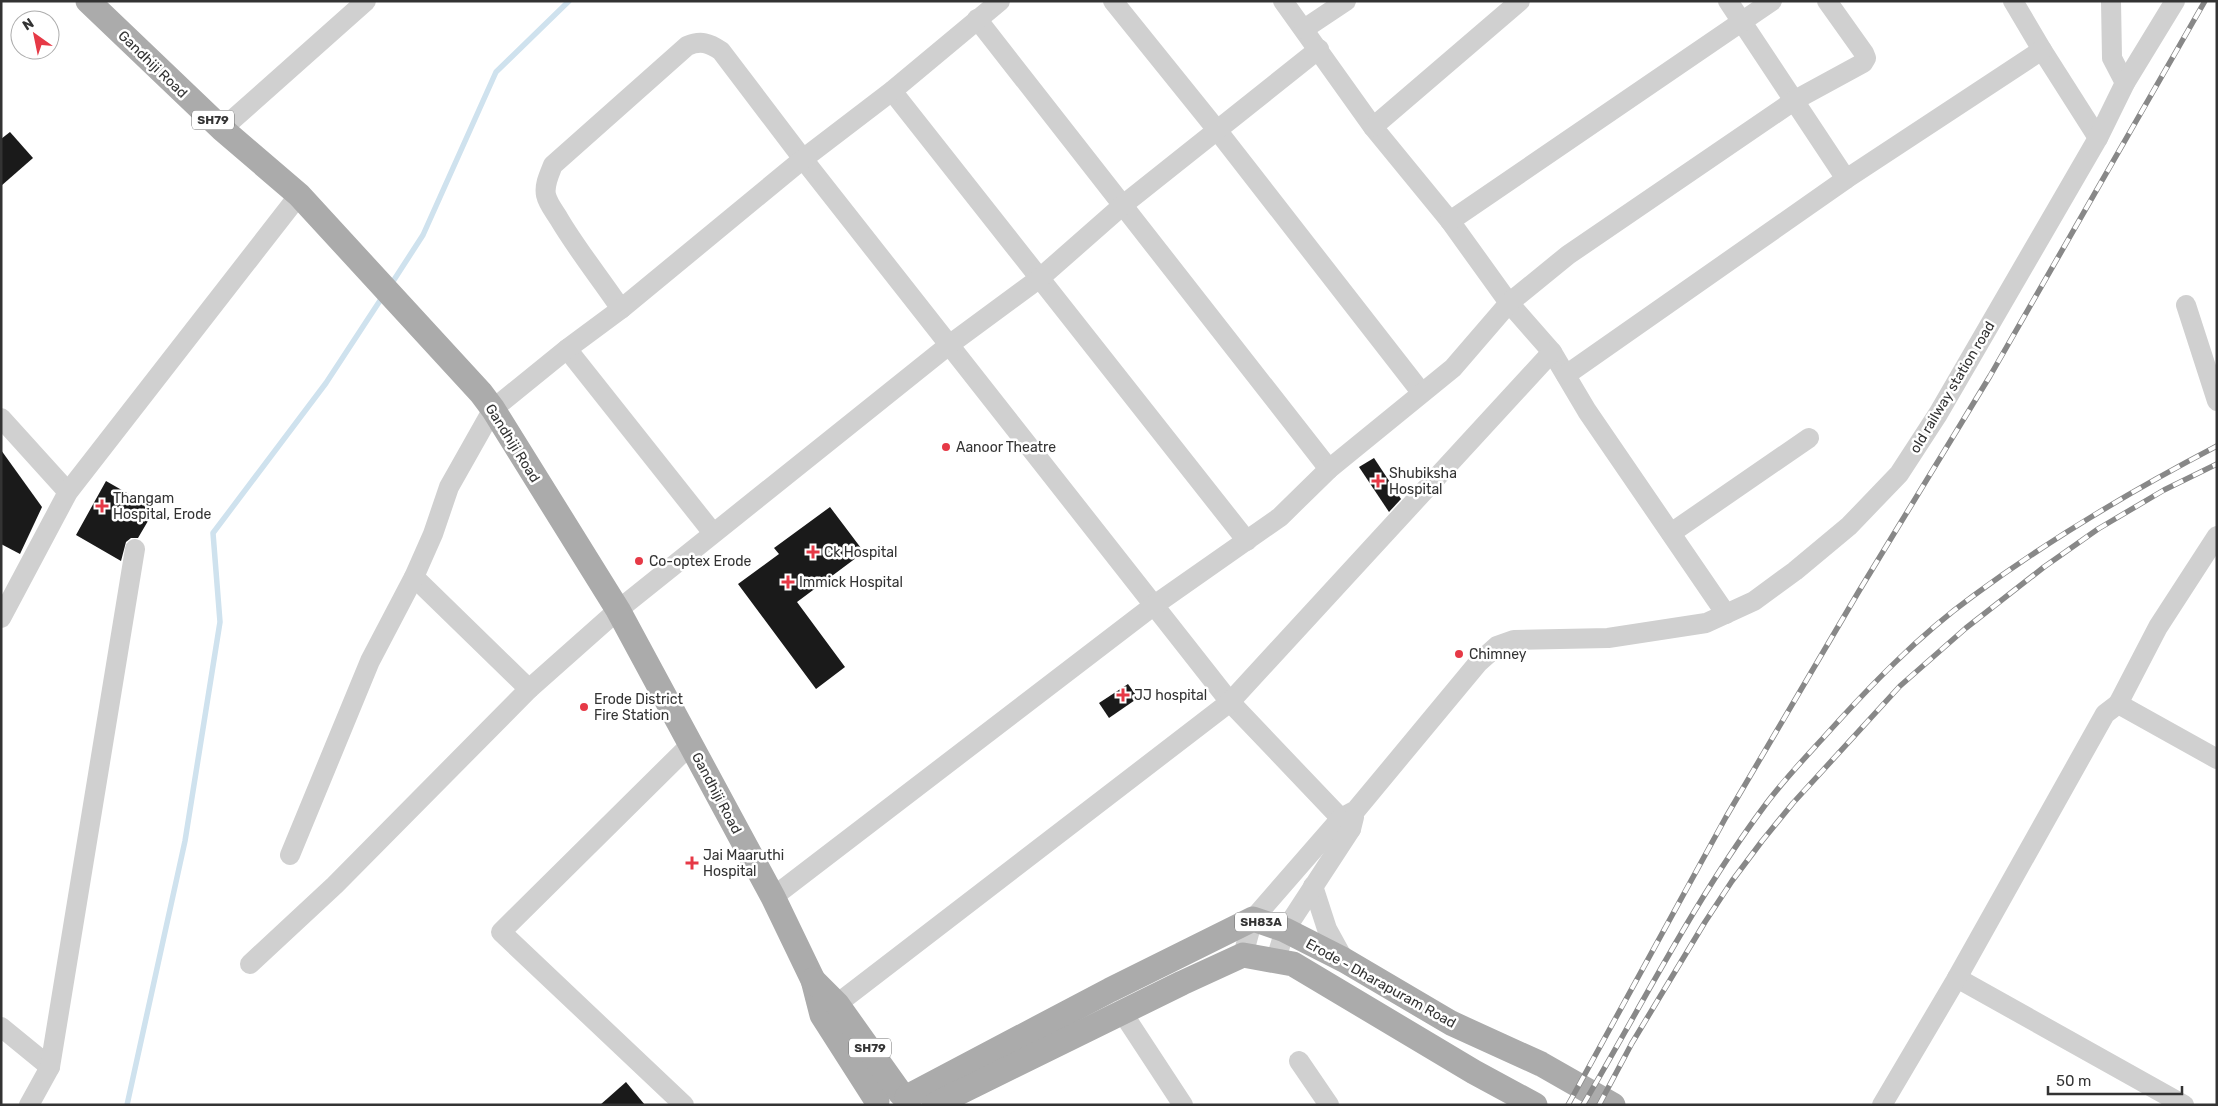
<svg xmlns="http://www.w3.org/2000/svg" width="2218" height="1106" viewBox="0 0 2218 1106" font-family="Rubik,sans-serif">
<rect width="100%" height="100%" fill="#fff"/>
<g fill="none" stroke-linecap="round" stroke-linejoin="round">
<!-- stream -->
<g stroke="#cfe2ee" stroke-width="5.5">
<polyline points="390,286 423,235 496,72 569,1"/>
<polyline points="127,1105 185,841 220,622 213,533 326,383 383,296"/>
</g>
</g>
<!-- building -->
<g fill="#1a1a1a">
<polygon points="10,132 33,158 1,186 1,139"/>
<polygon points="1,450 42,507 20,554 1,544"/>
<polygon points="1374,458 1401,499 1389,512 1359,467"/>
<polygon points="106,481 155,509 138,538 131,538 126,542 121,561 76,535"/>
<polygon points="830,507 864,552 797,602 845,667 816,689 738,584 779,554 774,548"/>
<polygon points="1128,684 1138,698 1109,718 1099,703"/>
<polygon points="626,1082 645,1105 600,1105"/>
</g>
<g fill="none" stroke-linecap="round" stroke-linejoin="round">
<!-- minor -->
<g stroke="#d0d0d0" stroke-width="20">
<polyline points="1113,1 1217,130 1421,392"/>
<polyline points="1283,1 1373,127 1450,221 1509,303 1552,352 1587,411 1726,614"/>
<polyline points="1728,1 1846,179"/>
<polyline points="2013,1 2042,50 2098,138"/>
<polyline points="2111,1 2112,58 2125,83"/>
<polyline points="977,19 1329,469"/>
<polyline points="1304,29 1346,1"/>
<polyline points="892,91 1247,541"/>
<polyline points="1373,127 1520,1"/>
<polyline points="222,129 366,1"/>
<polyline points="1450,221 1772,1"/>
<polyline points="2186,305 2217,401"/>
<path d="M621 309C601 279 578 251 559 219 555 212 548 204 546 195 544 185 549 175 553 165L687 46C701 40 709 43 721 51L803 159 1230 702 1351 829"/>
<polyline points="567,349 713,533"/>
<polyline points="1566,375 1846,179 2042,50"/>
<polyline points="1,418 68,492"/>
<polyline points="1671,533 1809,438"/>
<polyline points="414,577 529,689"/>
<polyline points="1,618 68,492 299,195"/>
<polyline points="2118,704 2158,627 2217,536"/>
<polyline points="290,855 370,661 414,577 433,534 449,487 493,409 567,349 621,309 803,159 892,91 1000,1"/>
<polyline points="1313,886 1327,929 1344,960"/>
<polyline points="773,897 1153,606 1280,517 1329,469 1453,368 1509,303 1568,255 1795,100 1863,63 1866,58 1864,53 1827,1"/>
<polyline points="1243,955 1253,919 1341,818 1356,810 1478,663 1497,646 1514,640 1608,638 1706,623 1754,601 1795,571 1849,526 1899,474 1938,414 2098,138 2125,83 2175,1"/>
<polyline points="1276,959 1285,930 1351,829 1354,817"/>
<polyline points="250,964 335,885 529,689 618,610 949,345 1040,278 1123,205 1319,49"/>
<polyline points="1957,978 2184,1105"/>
<polyline points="837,1004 1230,702 1552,352"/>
<polyline points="1122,1012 1183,1105"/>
<polyline points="1,1027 50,1067"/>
<polyline points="1299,1061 1329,1105"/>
<polyline points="29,1105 50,1067 135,549"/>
<polyline points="684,1105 501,932 691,744"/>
<polyline points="1882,1105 1957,978 2105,714 2118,704 2122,706 2217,759"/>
</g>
<!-- major -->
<g stroke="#ababab" stroke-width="25">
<polyline points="88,1 222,129 299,195 481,393 493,409 618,610 773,897 813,980 822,1015 877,1101"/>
<polyline points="813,980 837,1004 901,1094"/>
<polyline points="907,1097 1110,990 1253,919 1285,930 1344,960 1451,1023 1541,1064 1613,1105"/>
<polyline points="934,1105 1182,983 1243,955 1293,964 1474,1072 1535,1105"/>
</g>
<defs>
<g id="rail">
<polyline points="1568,1105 1726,817 1859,591 1990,376 2205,1"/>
<path d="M1583 1105C1642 1005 1694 901 1763 808 1781 783 1803 760 1824 737 1870 686 1918 636 1973 596 2050 539 2133 490 2217 446"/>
<polyline points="1599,1105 1632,1043 1705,922 1732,881 1762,841 1793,803 1900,686 1966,628 2044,567 2098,529 2164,490 2217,464"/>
</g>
</defs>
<!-- rail casing -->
<use href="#rail" stroke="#888" stroke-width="5.5"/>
<!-- rail -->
<use href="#rail" stroke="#fff" stroke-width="4" stroke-dasharray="11" stroke-linecap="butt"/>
</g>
<!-- markers -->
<g fill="#e63946" stroke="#fff" stroke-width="2">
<circle cx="946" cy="447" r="5"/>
<path d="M1375.5 473.5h5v5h5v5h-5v5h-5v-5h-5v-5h5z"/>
<path d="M99.5 498.5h5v5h5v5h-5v5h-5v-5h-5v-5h5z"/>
<path d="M810.5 544.5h5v5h5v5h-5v5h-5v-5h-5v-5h5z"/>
<circle cx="639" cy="561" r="5"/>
<path d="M785.5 574.5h5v5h5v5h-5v5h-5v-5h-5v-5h5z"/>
<circle cx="1459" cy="654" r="5"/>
<path d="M1120.5 687.5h5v5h5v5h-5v5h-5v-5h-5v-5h5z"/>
<circle cx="584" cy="707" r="5"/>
<path d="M689.5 855.5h5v5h5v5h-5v5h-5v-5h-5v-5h5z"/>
</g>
<g text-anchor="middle" stroke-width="5" stroke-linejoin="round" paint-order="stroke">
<!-- shield labels -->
<g fill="#fff" stroke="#707070" stroke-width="1">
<rect x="192" y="110.5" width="42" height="19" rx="4"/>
<rect x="1235" y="912.5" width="52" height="19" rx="4"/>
<rect x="849" y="1038.5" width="42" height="19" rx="4"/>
</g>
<g font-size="12" font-weight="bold" fill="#333">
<text x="213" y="124">SH79</text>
<text x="1261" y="926">SH83A</text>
<text x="870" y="1052">SH79</text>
</g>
<!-- street labels -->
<g font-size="14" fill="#333" stroke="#fff">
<text transform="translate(153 64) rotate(44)" y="5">Gandhiji Road</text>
<text transform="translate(1952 387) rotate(-59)" y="5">old railway station road</text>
<text transform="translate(513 443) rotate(58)" y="5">Gandhiji Road</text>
<text transform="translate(717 793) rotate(62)" y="5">Gandhiji Road</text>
<text transform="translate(1381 983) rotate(29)" y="5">Erode - Dharapuram Road</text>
</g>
<!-- poi labels -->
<g font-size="14" fill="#333" stroke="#fff" text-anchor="start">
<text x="956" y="452">Aanoor Theatre</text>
<text x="1389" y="478">Shubiksha<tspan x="1389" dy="16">Hospital</tspan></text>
<text x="113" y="503">Thangam<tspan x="113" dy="16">Hospital, Erode</tspan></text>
<text x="824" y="557">Ck Hospital</text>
<text x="649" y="566">Co-optex Erode</text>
<text x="799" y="587">Immick Hospital</text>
<text x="1469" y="659">Chimney</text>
<text x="1134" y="700">JJ hospital</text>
<text x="594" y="704">Erode District<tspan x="594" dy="16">Fire Station</tspan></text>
<text x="703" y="860">Jai Maaruthi<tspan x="703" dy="16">Hospital</tspan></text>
</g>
</g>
<!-- border -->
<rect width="2218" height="1106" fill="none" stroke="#333333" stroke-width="5"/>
<!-- north arrow -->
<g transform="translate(35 35) rotate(327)"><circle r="24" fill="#ffffff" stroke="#adadad"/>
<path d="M0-4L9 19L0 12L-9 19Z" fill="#e63946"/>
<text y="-8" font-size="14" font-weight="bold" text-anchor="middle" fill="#333333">N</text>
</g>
<!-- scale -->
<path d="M2048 1086v8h134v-8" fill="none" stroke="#333333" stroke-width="2.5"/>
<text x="2056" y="1086" font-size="15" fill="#333333" stroke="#ffffff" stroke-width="4" paint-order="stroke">50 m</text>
</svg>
